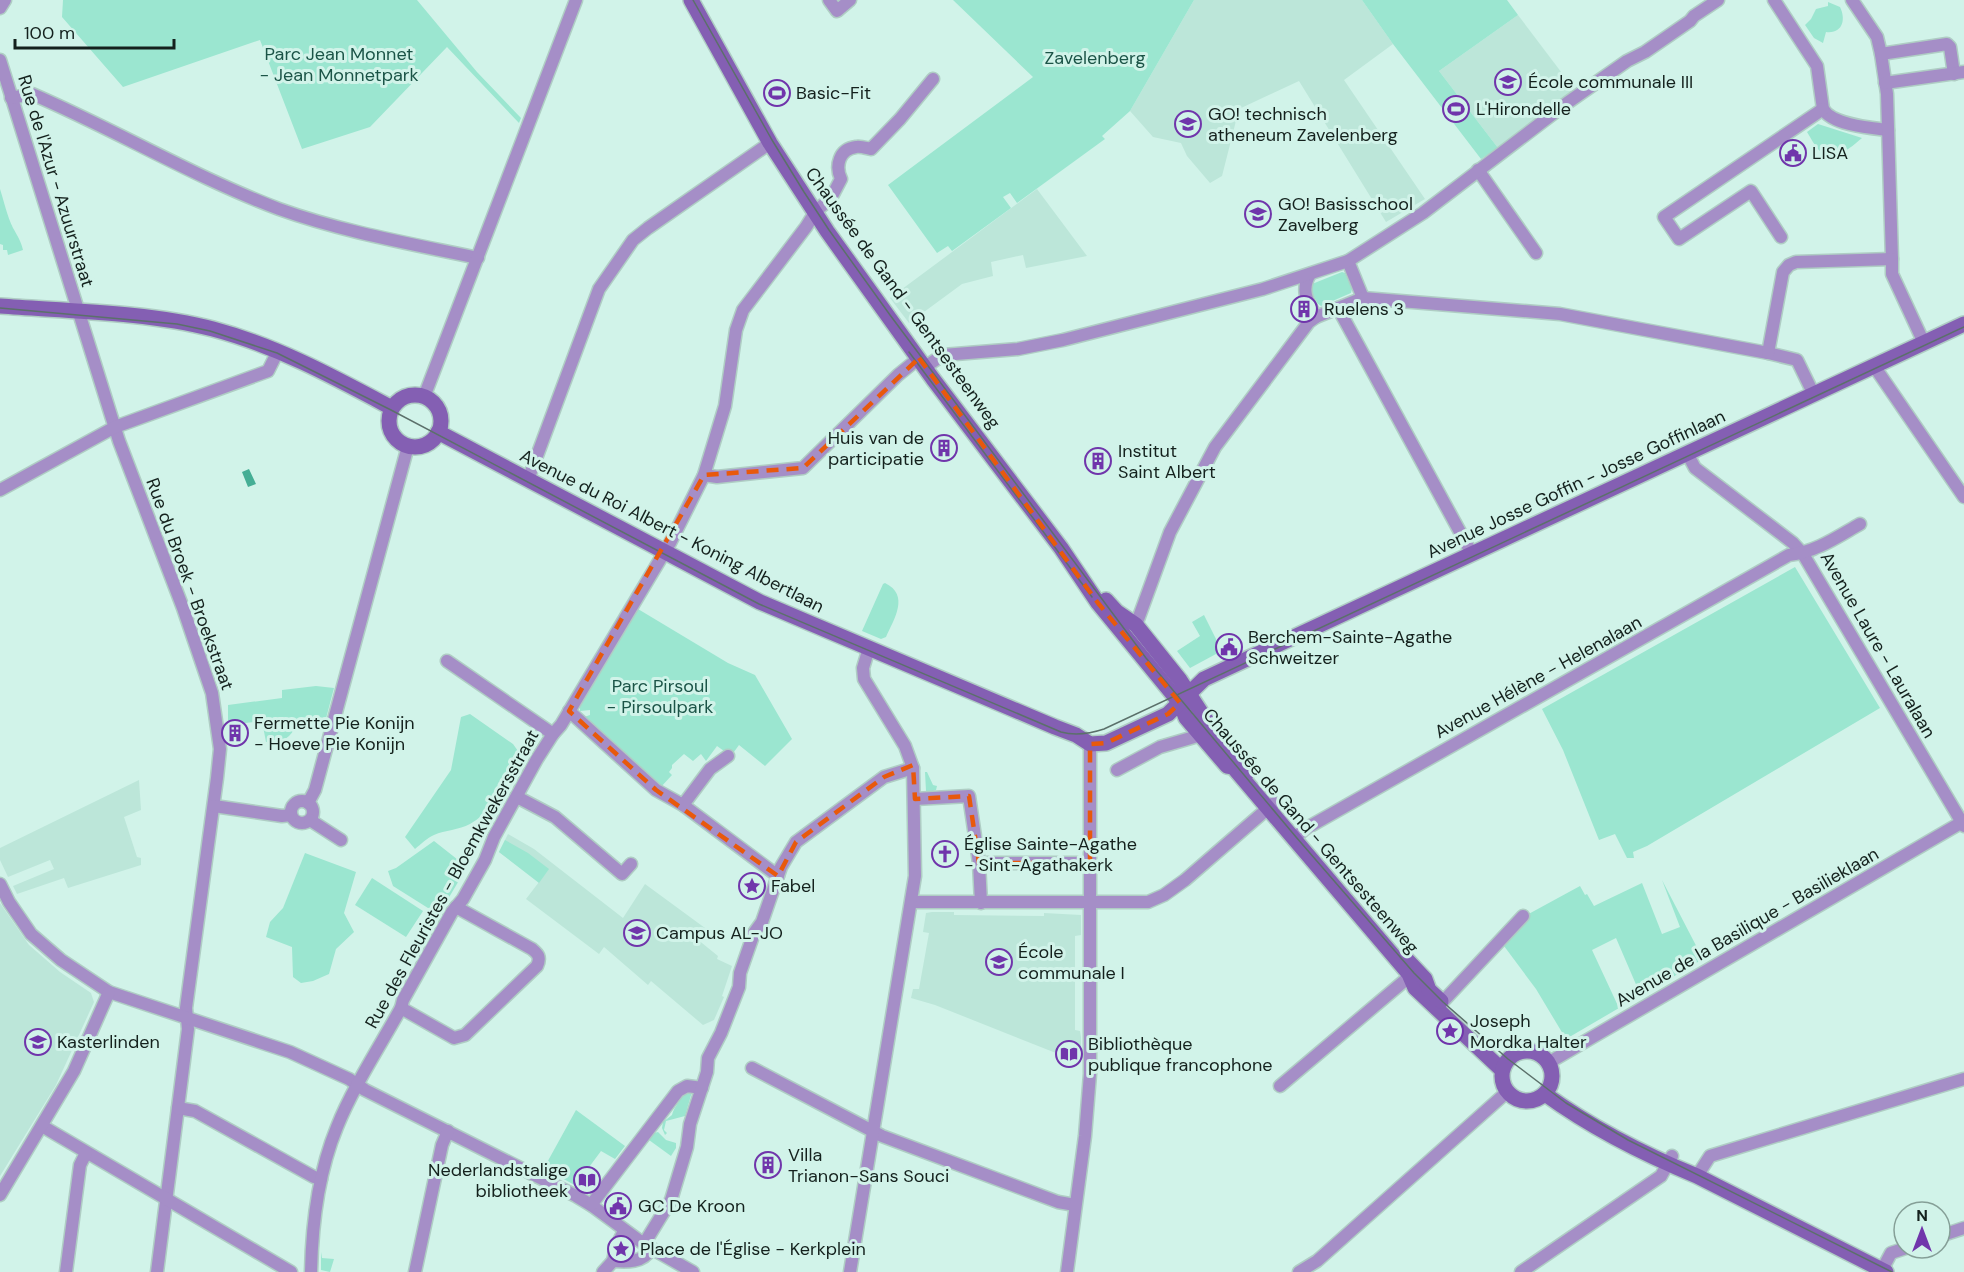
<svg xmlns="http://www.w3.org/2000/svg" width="1964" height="1272" viewBox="0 0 1964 1272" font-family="'DM Sans',sans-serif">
<rect width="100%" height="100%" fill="#d1f3e9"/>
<!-- built -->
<g fill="#bce6d9">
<polygon points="1194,0 1362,0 1393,44 1344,80 1425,199 1386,222 1299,81 1239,109 1222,176 1210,183 1187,156 1181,143 1153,137 1130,111"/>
<polygon points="1518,15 1577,93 1498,148 1439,71"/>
<polygon points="1037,189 1087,256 1026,268 1023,255 991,262 993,276 962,284 909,323 890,298"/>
<polygon points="139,780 141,810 124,817 137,857 141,858 141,865 68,888 64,878 17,894 13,886 54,869 50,860 8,877 0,860 0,848"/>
<polygon points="508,834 534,849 623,918 645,884 705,928 697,939 718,956 717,959 732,966 722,996 724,997 714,1020 703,1025 651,981 648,985 604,947 599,954 526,899 539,882 499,852"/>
<polygon points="0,903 29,945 60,972 91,993 94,1002 56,1085 0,1176"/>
<polygon points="932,912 954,912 954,915 1044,916 1044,913 1081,915 1081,935 1075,936 1075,1030 1080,1031 1081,1037 1081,1062 1071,1063 1066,1059 1066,1057 935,1005 911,998 913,989 919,989 929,933 923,932 926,913"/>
</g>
<!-- green -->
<g fill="#9be6d0">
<polygon points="63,0 417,0 477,72 521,118 519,123 447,47 370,127 302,149 260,40 123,87 62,17"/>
<polygon points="953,0 1194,0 1130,111 1102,136 1105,139 1017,203 1010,193 1003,197 1011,208 952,251 948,246 937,253 888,185 1033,77"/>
<polygon points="1362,0 1507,0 1518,15 1439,71 1498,148 1481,159 1393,44"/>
<path d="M1828 2 1840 7C1846 19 1843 34 1826 32L1823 43 1814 38 1805 25 1811 19 1816 9 1828 6Z"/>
<path d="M1818 124 1862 138C1852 146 1834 164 1821 152 1815 147 1811 138 1807 132Z"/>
<path d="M0 189C4 201 7 216 13 228 17 235 21 241 23 250L8 255 7 250H3V245L0 244Z"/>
<polygon points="1342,272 1345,273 1352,289 1351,293 1321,306 1317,303 1310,288 1312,284"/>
<polygon points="1795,567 1880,708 1647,846 1633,852 1634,858 1627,858 1615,834 1599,840 1563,750 1542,709"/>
<path d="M885 583C910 595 894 619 886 637L881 639 862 631 883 584Z"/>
<polygon points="638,609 728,663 755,675 792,739 765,766 739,745 731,756 717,746 706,761 701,754 693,761 684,754 672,765 672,768 669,772 672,775 660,788 584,717 590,715 590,710 580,711 580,707"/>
<polygon points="1204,615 1223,653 1218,656 1216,654 1190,668 1177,651 1200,636 1192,622"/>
<path d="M316 686 334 688 324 726 297 725C289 739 283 743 266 742L262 721 228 725V705L282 698V690Z"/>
<path d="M470 714 513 744 518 751C510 777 495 810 470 824 459 830 445 830 434 835 427 838 421 844 415 849L405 837 451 770 461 717Z"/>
<polygon points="927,772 933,785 937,786 936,790 930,792 926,791 925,772"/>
<polygon points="505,840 528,853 549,869 539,883 499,852"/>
<polygon points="434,841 467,867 448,899 441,896 434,907 428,908 393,886 388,871 396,868"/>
<polygon points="305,853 356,872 344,913 354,932 336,949 329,974 313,981 301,983 293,977 292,947 266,937 270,922 283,908"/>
<polygon points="372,878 423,911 406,937 355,905"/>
<polygon points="1662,880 1703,959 1641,996 1616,938 1592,950 1619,1008 1566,1039 1536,989 1504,946 1526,923 1523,917 1580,886 1585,895 1587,894 1594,906 1642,883 1662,934 1680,927"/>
<path d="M683 1092H692L685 1116 666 1121 664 1130 667 1133 665 1135 662 1128 663 1122 672 1115C674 1106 682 1100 683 1092Z"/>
<polygon points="576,1110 625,1146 615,1159 601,1151 578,1182 588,1190 587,1192 544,1168"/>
<polygon points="658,1132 666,1140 676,1143 676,1148 671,1156 649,1140 654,1133"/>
<polygon points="321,1252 322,1258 334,1259 330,1272 321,1270"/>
</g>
<!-- water -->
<polygon fill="#45ae95" points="249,469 256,484 248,487 242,472"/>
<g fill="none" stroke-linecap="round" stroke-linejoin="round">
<defs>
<g id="street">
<polyline points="829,0 837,11 850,0"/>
<path d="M1774 0 1817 66 1823 109C1832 125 1871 128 1888 130"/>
<polyline points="1852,0 1877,37 1881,54 1887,94 1892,259"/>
<polyline points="0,8 5,0"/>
<polyline points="1881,54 1947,44 1950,47 1954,74"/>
<polyline points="0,60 119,441 183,608 212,693 220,749 217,778 186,1008 188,1029 157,1272"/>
<polyline points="1885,83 1964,72"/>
<path d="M11 98 32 94C116 130 194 177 279 209 343 232 412 244 478 258"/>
<polyline points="1478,170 1536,253"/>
<polyline points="1781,237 1751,191 1679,239 1664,217 1823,109"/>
<path d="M1310 274C1300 291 1308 302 1316 317L1363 298 1348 261"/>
<polyline points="1363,298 1560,314 1768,353 1797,360 1814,395"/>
<polyline points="1338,308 1472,554"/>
<polyline points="1768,353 1783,272 1789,265 1796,262 1892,259 1892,274 1924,343"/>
<polyline points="1874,366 1964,497"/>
<polyline points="925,367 943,355 1018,349 1063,340 1263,289 1348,261 1423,213 1567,103 1627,61 1645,52 1690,21 1694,16 1718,0"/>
<polyline points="424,397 576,0"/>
<polyline points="1687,453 1695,468 1793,543 1803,554 1964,826"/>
<polyline points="704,475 717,477 803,468 898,375 919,358"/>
<polyline points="528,480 599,289 633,240 648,228 770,143"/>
<polyline points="0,490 115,427 268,371 278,351"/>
<polyline points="1136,625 1170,532 1215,447 1309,322 1316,317"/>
<polyline points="447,661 553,734"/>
<polyline points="569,711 656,790 683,805 778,876"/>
<polyline points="1117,770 1160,747 1201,735"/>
<polyline points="517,797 555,817 622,874 631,864"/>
<polyline points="915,799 969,796 979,863 981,903"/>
<circle cx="302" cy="812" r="11"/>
<polyline points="308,803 315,790 408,446"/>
<polyline points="683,805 710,769 728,756"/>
<polyline points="214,806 282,816 291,815"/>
<polyline points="310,820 341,840"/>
<path d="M1293 839 1305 829 1789 555C1816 552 1837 537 1860 524"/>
<polyline points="979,863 1090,863"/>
<polyline points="0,884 9,902 31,934 61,960 109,992 290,1052 349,1079 365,1090 576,1196 591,1205 644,1244 693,1272"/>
<polyline points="913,902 1148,902 1164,895 1185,880 1274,803"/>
<path d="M401 1008 454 1038 465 1035 537 966C541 957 538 954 532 949L456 907"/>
<polyline points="1436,1009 1523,916"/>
<polyline points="1548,1063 1964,821"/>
<polyline points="752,1068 882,1136 1058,1202 1075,1205"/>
<polyline points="1280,1086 1416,971"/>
<polyline points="178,1108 195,1111 314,1177 321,1179"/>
<polyline points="42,1126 291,1272"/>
<polyline points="1697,1176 1710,1156 1964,1079"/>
<polyline points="0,1195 74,1071 109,992"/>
<polyline points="591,1205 678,1091 687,1086 702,1088"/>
<polyline points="1940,1236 1964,1228"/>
<polyline points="644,1244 671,1200 687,1147 690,1124 707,1072 708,1058 721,1033 739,987 740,973 754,933 762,922 781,867 796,842 884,777 913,768"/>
<path d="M613 1261C627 1262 643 1263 651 1249"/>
<polyline points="1882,1270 1891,1253 1906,1248"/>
<polyline points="66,1272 80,1165 86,1153"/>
<path d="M311 1272C312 1222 318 1173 337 1127 353 1087 380 1046 401 1008L403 1000 452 912 463 899 485 860 494 837 537 759 553 734 561 725 670 543 704 475 725 406 736 330 743 310 806 227 816 211 831 198 841 179C835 166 839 149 856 147 860 146 866 148 871 149L900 119 933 79"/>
<polyline points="415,1272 442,1145 448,1131"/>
<polyline points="603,1272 613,1261 616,1247 624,1231"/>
<polyline points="850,1272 915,876 913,768 905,746 864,679 863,668 869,648"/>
<polyline points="1067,1272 1085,1136 1090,1074 1090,744"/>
<polyline points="1299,1272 1317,1261 1507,1092"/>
<polyline points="1521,1272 1661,1176 1672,1156"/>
</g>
<g id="secondary">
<polyline points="691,0 770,143 827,231 933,379 1061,548 1098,603 1180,703 1186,718 1227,766 1233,767 1409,974 1415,988 1502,1070"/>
<path d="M0 306C68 311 148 312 213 329 277 346 334 377 392 408"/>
<circle cx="415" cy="421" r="26"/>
<polyline points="438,432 760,602 1055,727 1076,735 1090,744 1106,743 1168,714 1204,679 1964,324"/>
<polyline points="1106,600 1117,612 1136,625 1180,680 1206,720 1248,772"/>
<polyline points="1407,960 1425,979 1429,990 1441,1001"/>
<circle cx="1527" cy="1076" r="25"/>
<path d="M1545 1094C1592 1128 1643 1154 1697 1176L1886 1272"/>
</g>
</defs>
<!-- street casing -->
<use href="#street" stroke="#afcdc4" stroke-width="15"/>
<!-- secondary casing -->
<use href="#secondary" stroke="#afcdc4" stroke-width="18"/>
<!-- street -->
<use href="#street" stroke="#a58ec7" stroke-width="12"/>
<!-- secondary -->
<use href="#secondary" stroke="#845fb3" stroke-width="15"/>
<!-- tram -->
<g stroke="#5b706a" stroke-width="1.5">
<polyline points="693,0 772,140 804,192 829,230 890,315 1146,658 1296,837 1414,973 1443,1002 1508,1059 1566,1103 1628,1140 1892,1272"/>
<path d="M0 308 177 324 210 331 277 353 391 410 759 604 1061 732C1076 736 1089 734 1104 729L1964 327"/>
<polyline points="909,352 1092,597"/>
</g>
</g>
<!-- marked area -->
<path fill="none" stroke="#e8590c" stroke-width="4.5" stroke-dasharray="12 8" stroke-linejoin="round" d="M919 358 1098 603 1180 703 1168 714 1106 743 1090 744V863H979L969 796 915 799 913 765 884 777 796 842 778 876 656 790 569 711 704 475 803 468Z"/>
<!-- icons -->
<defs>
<symbol id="school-ring" viewBox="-11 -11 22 22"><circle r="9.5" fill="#d1f3e9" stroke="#7035ab" stroke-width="1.5"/><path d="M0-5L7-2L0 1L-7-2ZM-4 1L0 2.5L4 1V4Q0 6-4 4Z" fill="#7035ab"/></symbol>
<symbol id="stadium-ring" viewBox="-11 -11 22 22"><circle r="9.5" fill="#d1f3e9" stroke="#7035ab" stroke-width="1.5"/><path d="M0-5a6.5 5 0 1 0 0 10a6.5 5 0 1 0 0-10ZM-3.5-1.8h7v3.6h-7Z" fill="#7035ab"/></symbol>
<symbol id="civic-ring" viewBox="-11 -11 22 22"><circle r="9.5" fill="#d1f3e9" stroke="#7035ab" stroke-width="1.5"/><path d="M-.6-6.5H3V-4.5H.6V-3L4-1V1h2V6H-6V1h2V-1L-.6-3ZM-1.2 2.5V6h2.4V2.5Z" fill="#7035ab"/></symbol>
<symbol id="building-ring" viewBox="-11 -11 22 22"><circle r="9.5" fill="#d1f3e9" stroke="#7035ab" stroke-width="1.5"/><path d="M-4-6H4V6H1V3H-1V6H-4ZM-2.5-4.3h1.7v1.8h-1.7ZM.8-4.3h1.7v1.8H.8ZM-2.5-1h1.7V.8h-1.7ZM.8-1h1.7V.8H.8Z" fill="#7035ab"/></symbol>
<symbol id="church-ring" viewBox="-11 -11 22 22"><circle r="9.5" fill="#d1f3e9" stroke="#7035ab" stroke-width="1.5"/><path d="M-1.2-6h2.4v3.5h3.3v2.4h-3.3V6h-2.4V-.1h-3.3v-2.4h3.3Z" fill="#7035ab"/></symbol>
<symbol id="sight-ring" viewBox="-11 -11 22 22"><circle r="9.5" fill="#d1f3e9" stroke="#7035ab" stroke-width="1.5"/><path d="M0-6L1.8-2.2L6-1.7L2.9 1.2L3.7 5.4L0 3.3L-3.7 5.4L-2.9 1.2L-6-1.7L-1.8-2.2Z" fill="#7035ab"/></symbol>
<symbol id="library-ring" viewBox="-11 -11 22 22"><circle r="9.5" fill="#d1f3e9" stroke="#7035ab" stroke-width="1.5"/><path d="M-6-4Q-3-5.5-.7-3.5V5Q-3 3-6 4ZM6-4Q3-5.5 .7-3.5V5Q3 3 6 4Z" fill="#7035ab"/></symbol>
</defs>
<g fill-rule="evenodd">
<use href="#school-ring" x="1493" y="67" width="30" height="30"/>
<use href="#stadium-ring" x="762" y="78" width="30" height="30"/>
<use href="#stadium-ring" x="1441" y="94" width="30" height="30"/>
<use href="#school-ring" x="1173" y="109" width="30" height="30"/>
<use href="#civic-ring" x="1778" y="138" width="30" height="30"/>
<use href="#school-ring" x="1243" y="199" width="30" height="30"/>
<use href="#building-ring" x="1289" y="294" width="30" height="30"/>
<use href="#building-ring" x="929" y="433" width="30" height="30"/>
<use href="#building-ring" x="1083" y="446" width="30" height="30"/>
<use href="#civic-ring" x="1214" y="632" width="30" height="30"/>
<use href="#building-ring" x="220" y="718" width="30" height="30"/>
<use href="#church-ring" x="930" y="839" width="30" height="30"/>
<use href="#sight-ring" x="737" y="871" width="30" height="30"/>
<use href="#school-ring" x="622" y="918" width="30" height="30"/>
<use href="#school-ring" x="984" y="947" width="30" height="30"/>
<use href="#sight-ring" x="1435" y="1016" width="30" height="30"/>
<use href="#school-ring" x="23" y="1027" width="30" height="30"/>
<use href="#library-ring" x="1054" y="1039" width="30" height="30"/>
<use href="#building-ring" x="753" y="1150" width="30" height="30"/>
<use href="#library-ring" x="572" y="1165" width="30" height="30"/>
<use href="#civic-ring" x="603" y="1191" width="30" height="30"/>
<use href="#sight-ring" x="606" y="1234" width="30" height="30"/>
</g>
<g text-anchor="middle" stroke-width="6" stroke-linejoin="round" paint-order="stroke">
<!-- park labels -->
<g font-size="18" fill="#1b5447" stroke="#d1f3e9">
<text x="339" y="60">Parc Jean Monnet<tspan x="339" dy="21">- Jean Monnetpark</tspan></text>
<text x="1095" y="64">Zavelenberg</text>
<text x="660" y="692">Parc Pirsoul<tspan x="660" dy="21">- Pirsoulpark</tspan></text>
</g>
<!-- poi labels -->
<g font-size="18" fill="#14211d" stroke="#d1f3e9" text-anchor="start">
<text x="1528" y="88">École communale III</text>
<text x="796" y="99">Basic-Fit</text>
<text x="1476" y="115">L'Hirondelle</text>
<text x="1208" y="120">GO! technisch<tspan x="1208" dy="21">atheneum Zavelenberg</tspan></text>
<text x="1812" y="159">LISA</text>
<text x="1278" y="210">GO! Basisschool<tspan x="1278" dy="21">Zavelberg</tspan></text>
<text x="1324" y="315">Ruelens 3</text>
<text x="924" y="444" text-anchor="end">Huis van de<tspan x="924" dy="21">participatie</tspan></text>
<text x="1118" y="457">Institut<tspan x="1118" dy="21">Saint Albert</tspan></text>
<text x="1248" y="643">Berchem-Sainte-Agathe<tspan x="1248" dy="21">Schweitzer</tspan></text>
<text x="254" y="729">Fermette Pie Konijn<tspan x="254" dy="21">- Hoeve Pie Konijn</tspan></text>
<text x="964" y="850">Église Sainte-Agathe<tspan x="964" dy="21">- Sint-Agathakerk</tspan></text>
<text x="771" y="892">Fabel</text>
<text x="656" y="939">Campus AL-JO</text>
<text x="1018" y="958">École<tspan x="1018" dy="21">communale I</tspan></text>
<text x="1470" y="1027">Joseph<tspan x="1470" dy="21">Mordka Halter</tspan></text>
<text x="57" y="1048">Kasterlinden</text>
<text x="1088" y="1050">Bibliothèque<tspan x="1088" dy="21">publique francophone</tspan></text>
<text x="788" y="1161">Villa<tspan x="788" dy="21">Trianon-Sans Souci</tspan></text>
<text x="568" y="1176" text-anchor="end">Nederlandstalige<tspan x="568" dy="21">bibliotheek</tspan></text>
<text x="638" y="1212">GC De Kroon</text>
<text x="640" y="1255">Place de l'Église - Kerkplein</text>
</g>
<!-- street labels -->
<g font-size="18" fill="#14211d" stroke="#d1f3e9">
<text transform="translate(56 181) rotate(73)" y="6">Rue de l'Azur - Azuurstraat</text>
<text transform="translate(903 298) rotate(54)" y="6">Chaussée de Gand - Gentsesteenweg</text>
<text transform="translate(1576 484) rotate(-25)" y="6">Avenue Josse Goffin - Josse Goffinlaan</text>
<text transform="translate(672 531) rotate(27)" y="6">Avenue du Roi Albert - Koning Albertlaan</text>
<text transform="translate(190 584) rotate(70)" y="6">Rue du Broek - Broekstraat</text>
<text transform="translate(1878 645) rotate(60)" y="6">Avenue Laure - Lauralaan</text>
<text transform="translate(1538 677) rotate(-29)" y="6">Avenue Hélène - Helenalaan</text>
<text transform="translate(1311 831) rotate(49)" y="6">Chaussée de Gand - Gentsesteenweg</text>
<text transform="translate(452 879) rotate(-61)" y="6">Rue des Fleuristes - Bloemkwekersstraat</text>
<text transform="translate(1747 927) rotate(-30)" y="6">Avenue de la Basilique - Basilieklaan</text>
</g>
</g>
<!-- north arrow -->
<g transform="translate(1922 1230)"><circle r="28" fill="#d1f3e9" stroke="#859f97" stroke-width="1.5"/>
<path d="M0-4.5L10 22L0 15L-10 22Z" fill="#7035ab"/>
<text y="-9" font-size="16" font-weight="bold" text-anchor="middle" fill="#14211d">N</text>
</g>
<!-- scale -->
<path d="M15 39v9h159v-9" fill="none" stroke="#14211d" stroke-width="3"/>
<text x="24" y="39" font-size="18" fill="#14211d" stroke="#d1f3e9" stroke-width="4.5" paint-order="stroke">100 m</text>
</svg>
